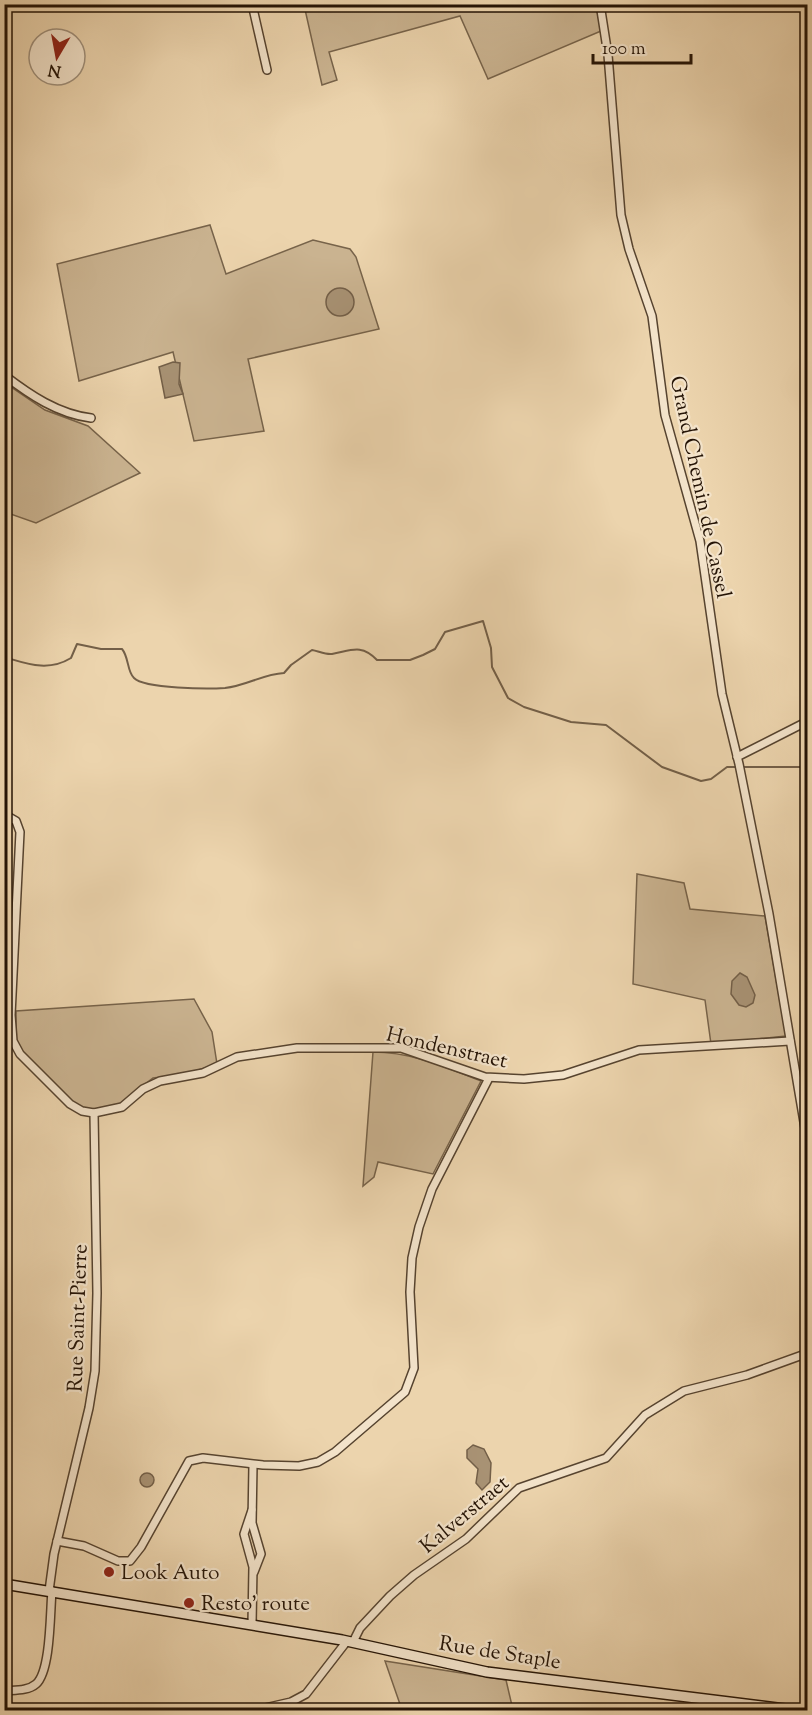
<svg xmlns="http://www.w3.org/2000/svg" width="812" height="1715" viewBox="0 0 812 1715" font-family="'Sorts Mill Goudy',serif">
<rect width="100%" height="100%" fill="#ecd4ad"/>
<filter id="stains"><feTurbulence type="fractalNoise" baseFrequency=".00333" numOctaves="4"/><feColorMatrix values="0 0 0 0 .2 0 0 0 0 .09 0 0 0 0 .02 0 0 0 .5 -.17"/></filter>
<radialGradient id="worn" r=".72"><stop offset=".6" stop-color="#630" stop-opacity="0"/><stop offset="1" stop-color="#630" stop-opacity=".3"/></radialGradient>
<!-- green -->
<g fill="#cab390" stroke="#77634a" stroke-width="1.5">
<polygon points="304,5 596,5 601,31 488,79 460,16 329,52 337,80 322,85"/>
<polygon points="210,225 226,274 313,240 350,249 356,257 379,329 248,359 264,431 194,441 173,352 79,381 57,264"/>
<polygon points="5,383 45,410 88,426 140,473 36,523 8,513 5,515"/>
<polygon points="5,537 9,650 4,647"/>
<polygon points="637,874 684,883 690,909 765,916 786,1036 711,1044 705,1000 633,984"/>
<polygon points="194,999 212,1032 217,1064 186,1074 153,1078 118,1105 96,1111 84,1109 70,1101 25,1056 16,1042 16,1011"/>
<path d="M373 1052C412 1052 445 1067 481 1081L433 1174 378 1162 374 1177 363 1186Z"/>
<polygon points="385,1661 506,1680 513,1710 402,1710"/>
</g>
<!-- water -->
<g fill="#a89274" stroke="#735f48" stroke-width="1.5">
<circle cx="340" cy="302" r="14"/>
<polygon points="173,362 180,363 179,384 183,394 165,398 159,367"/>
<polygon points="740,973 747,977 755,995 753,1003 746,1007 739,1005 731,994 732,981"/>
<polygon points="473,1445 484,1449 491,1463 490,1482 482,1490 476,1483 478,1469 467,1458 467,1450"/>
<circle cx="147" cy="1480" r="7"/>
</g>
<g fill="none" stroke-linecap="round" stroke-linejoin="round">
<!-- stream -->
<path stroke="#735f48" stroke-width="2" d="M4 657C28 664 48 672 71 658L77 644 101 649H122C129 657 127 672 134 678 145 689 209 689 225 688 246 686 263 674 284 673L291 665 312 650C318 651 326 655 332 654 350 651 361 643 377 660H410L423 655 435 649 445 632 483 621 491 648 492 667 508 698 524 707 571 722 606 725 662 767 701 781 711 779 727 767H808"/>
<defs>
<g id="street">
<polyline points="252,4 267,70"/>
<polyline points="600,4 608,55 621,215 629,249 652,316 665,415 700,541 722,694 739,764 769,914 808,1146"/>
<path d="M4 375C30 395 58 414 91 418"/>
<polyline points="737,757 808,721"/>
<polyline points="4,814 16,821 20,832 11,1015 13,1041 20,1054 70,1104 82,1111 94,1113 122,1107 143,1089 160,1081 203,1073 237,1057 297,1048 401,1048 485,1077 524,1079 563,1075 639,1050 790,1041"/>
<polyline points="253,1465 252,1523 261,1554 254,1572"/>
<polyline points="57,1541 84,1546 118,1561 130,1561 141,1547 189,1461 203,1458 263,1465 299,1466 318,1462 335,1452 405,1392 414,1368 410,1292 412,1258 419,1227 432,1189 489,1078"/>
<polyline points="49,1591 54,1554 89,1408 95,1371 97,1293 94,1113"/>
<polyline points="252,1624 253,1567 244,1534 252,1510"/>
<polyline points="353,1642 360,1628 390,1596 414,1575 466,1539 519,1488 606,1458 645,1415 684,1391 747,1375 808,1353"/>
<path d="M4 1691C15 1690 28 1691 36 1684 51 1671 50 1612 52 1591"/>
<polyline points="256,1710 291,1702 306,1694 347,1641"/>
</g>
<polyline id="secondary" points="4,1584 342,1640 487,1672 793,1710"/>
</defs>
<!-- street casing -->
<use href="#street" stroke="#56432f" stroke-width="10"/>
<!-- secondary casing -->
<use href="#secondary" stroke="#241305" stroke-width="12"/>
<!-- street -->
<use href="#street" stroke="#f3e3ca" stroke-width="7"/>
<!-- secondary -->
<use href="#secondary" stroke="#f3e3ca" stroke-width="9"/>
</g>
<!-- markers -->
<g fill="#8f2418" stroke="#f3e3ca" stroke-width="2">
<circle cx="109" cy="1572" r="6"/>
<circle cx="189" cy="1603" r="6"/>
</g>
<g text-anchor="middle" stroke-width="4.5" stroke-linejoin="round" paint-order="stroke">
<!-- street labels -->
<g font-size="21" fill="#241305" stroke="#f3e3ca">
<text transform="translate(701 487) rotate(78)" y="7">Grand Chemin de Cassel</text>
<text transform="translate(447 1047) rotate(13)" y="7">Hondenstraet</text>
<text transform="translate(77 1318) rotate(-88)" y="7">Rue Saint-Pierre</text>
<text transform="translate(464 1514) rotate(-40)" y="7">Kalverstraet</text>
<text transform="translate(500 1652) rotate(9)" y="7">Rue de Staple</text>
</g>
<!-- poi labels -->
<g font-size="21" fill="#241305" stroke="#f3e3ca" text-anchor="start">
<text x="121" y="1579">Look Auto</text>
<text x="201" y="1610">Resto' route</text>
</g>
</g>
<!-- margin -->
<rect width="812" height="1715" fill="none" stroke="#ecd4ad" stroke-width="24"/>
<rect x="6" y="6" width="800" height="1703" fill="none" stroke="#241305" stroke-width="3"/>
<rect x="12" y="12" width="788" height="1691" fill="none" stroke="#241305" stroke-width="1.5"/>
<!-- north arrow -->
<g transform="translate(57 57) rotate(190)"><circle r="28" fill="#f3e3ca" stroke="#a0907b" stroke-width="1.5"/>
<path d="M0-4.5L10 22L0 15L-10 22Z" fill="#8f2418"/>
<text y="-9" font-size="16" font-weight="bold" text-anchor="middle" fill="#241305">N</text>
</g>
<!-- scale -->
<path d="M593 54v9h98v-9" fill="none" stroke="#241305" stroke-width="3"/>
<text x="602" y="54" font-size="18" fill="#241305" stroke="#f3e3ca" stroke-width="4.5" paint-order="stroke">100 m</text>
<rect width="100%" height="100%" filter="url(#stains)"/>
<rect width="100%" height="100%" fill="url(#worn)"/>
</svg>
